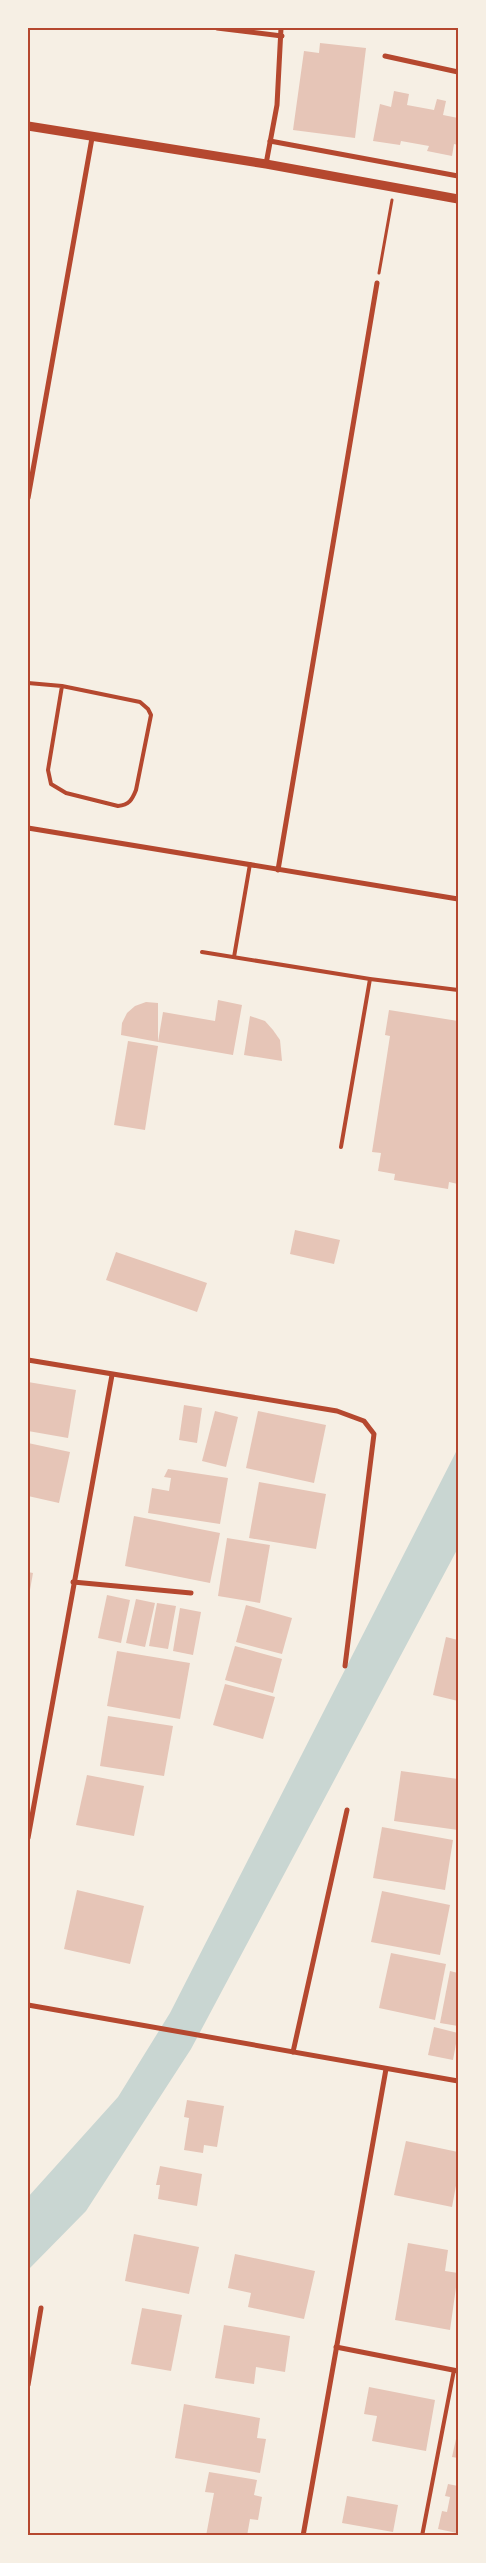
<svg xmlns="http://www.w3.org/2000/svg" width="486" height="2563" viewBox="0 0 486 2563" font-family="'Crimson Pro',serif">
<rect width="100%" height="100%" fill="#f6efe4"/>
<!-- water -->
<polygon fill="#c9d6d2" points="458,1448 458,1548 191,2049 86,2211 28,2270 28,2197 118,2097 170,2013"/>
<!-- building -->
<g fill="#e6c5b7">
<polygon points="320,43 366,48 355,138 293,130 304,51 319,53"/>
<polygon points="394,91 409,94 407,105 434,110 437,99 446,101 443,115 458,118 458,145 454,144 452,156 427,151 429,146 401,141 400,145 373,141 380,104 391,107"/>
<polygon points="218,1000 242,1005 233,1055 158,1042 163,1012 215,1021"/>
<polygon points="146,1002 158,1003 158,1042 121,1035 122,1023 127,1013 135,1006"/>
<polygon points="389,1010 458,1021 458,1184 449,1182 448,1189 394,1180 395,1174 378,1171 381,1153 372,1152 390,1036 385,1035"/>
<polygon points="250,1016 265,1021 273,1030 280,1040 282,1061 244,1055"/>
<polygon points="128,1041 158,1046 145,1130 114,1125"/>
<polygon points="295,1230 340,1240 334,1264 290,1254"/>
<polygon points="116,1252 207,1283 197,1312 106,1280"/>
<polygon points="28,1382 76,1390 68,1438 28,1431"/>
<polygon points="184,1405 202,1408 197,1443 179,1440"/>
<polygon points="215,1411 238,1417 226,1467 202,1461"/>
<polygon points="258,1411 326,1425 314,1483 246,1468"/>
<polygon points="28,1443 70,1452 59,1503 28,1496"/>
<polygon points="168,1469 228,1478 220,1524 148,1513 152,1488 169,1491 171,1478 164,1477"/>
<polygon points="259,1482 326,1494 316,1549 249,1538"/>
<polygon points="134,1516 220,1533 210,1583 125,1566"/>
<polygon points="227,1538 270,1545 260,1603 218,1596"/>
<polygon points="28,1572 33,1573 28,1601"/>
<polygon points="107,1595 130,1600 121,1643 98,1638"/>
<polygon points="136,1599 155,1603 145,1647 126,1643"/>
<polygon points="157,1603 176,1606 168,1649 149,1646"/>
<polygon points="246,1605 292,1618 282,1654 236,1642"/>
<polygon points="180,1608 201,1612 193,1655 173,1651"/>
<polygon points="446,1637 458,1640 458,1701 433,1695"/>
<polygon points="235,1646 282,1659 273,1693 225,1680"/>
<polygon points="117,1651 190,1663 180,1719 107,1706"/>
<polygon points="225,1684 275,1697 263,1739 213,1725"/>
<polygon points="108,1716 173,1726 164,1776 100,1766"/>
<polygon points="401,1771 458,1779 458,1830 394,1821"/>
<polygon points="87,1775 144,1786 134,1836 76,1825"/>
<polygon points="382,1827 453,1840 445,1890 373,1878"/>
<polygon points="77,1890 144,1906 130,1964 64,1949"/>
<polygon points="382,1891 450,1905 440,1955 371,1942"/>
<polygon points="391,1953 446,1964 435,2020 379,2008"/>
<polygon points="450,1971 458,1973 458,2026 440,2023"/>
<polygon points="434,2027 458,2033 453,2060 428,2055"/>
<polygon points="187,2100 224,2106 217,2147 204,2145 203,2153 184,2150 189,2118 184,2117"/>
<polygon points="406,2141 458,2152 458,2175 452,2207 394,2195"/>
<polygon points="160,2166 202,2174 197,2206 158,2199 160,2185 156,2185"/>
<polygon points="134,2234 199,2247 189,2294 125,2281"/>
<polygon points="408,2243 448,2250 445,2271 458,2273 450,2330 395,2320"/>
<polygon points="235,2254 315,2271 304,2319 248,2307 251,2293 228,2288"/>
<polygon points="142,2308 182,2315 171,2371 131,2364"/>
<polygon points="224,2325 290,2336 285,2372 256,2367 254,2384 215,2378"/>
<polygon points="369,2387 435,2400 426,2451 372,2441 377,2416 364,2414"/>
<polygon points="184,2404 260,2418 257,2438 266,2439 260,2473 175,2458"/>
<polygon points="456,2439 458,2440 458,2458 452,2457"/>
<polygon points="209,2472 257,2480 254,2495 262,2497 258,2520 250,2519 247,2536 206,2536 214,2493 205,2492"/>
<polygon points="448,2484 458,2486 458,2536 457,2533 438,2529 442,2511 447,2512 450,2497 445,2496"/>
<polygon points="347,2496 398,2505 393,2532 342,2523"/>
</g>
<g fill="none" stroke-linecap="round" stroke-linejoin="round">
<!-- path -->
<polyline stroke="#b5482f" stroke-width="3" points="379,273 392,200"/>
<!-- service -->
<g stroke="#b5482f" stroke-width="4">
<path d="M28 683 62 686 140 702 148 709 151 715 136 790C132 800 129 805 118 806L66 793 51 784 48 770 62 686"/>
<polyline points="202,952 370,979 458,990"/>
<polyline points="234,957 250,864"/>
<polyline points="341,1147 370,979"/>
<polyline points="422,2536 454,2370"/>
</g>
<!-- minor -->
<g stroke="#b5482f" stroke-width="5">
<polyline points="217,28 282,36"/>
<polyline points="385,56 458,72"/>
<polyline points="270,141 458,176"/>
<polyline points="266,164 277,105 281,28"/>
<polyline points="28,498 92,138"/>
<polyline points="28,828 458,899"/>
<polyline points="278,870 377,283"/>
<polyline points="28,1360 337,1411 364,1421 374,1434 345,1666"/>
<polyline points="73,1582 191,1593"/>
<polyline points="28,1838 112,1375"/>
<polyline points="28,2005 458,2081"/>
<polyline points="293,2052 347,1810"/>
<polyline points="336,2347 458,2371"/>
<polyline points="28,2385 41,2308"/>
<polyline points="303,2536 386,2069"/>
</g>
<!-- tertiary -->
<polyline stroke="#b5482f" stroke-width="9" points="28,126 266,164 458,199"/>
</g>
<!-- border -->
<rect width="486" height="2563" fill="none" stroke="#f6efe4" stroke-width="58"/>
<rect x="29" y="29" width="428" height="2505" fill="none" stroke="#b5482f" stroke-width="2"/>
</svg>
